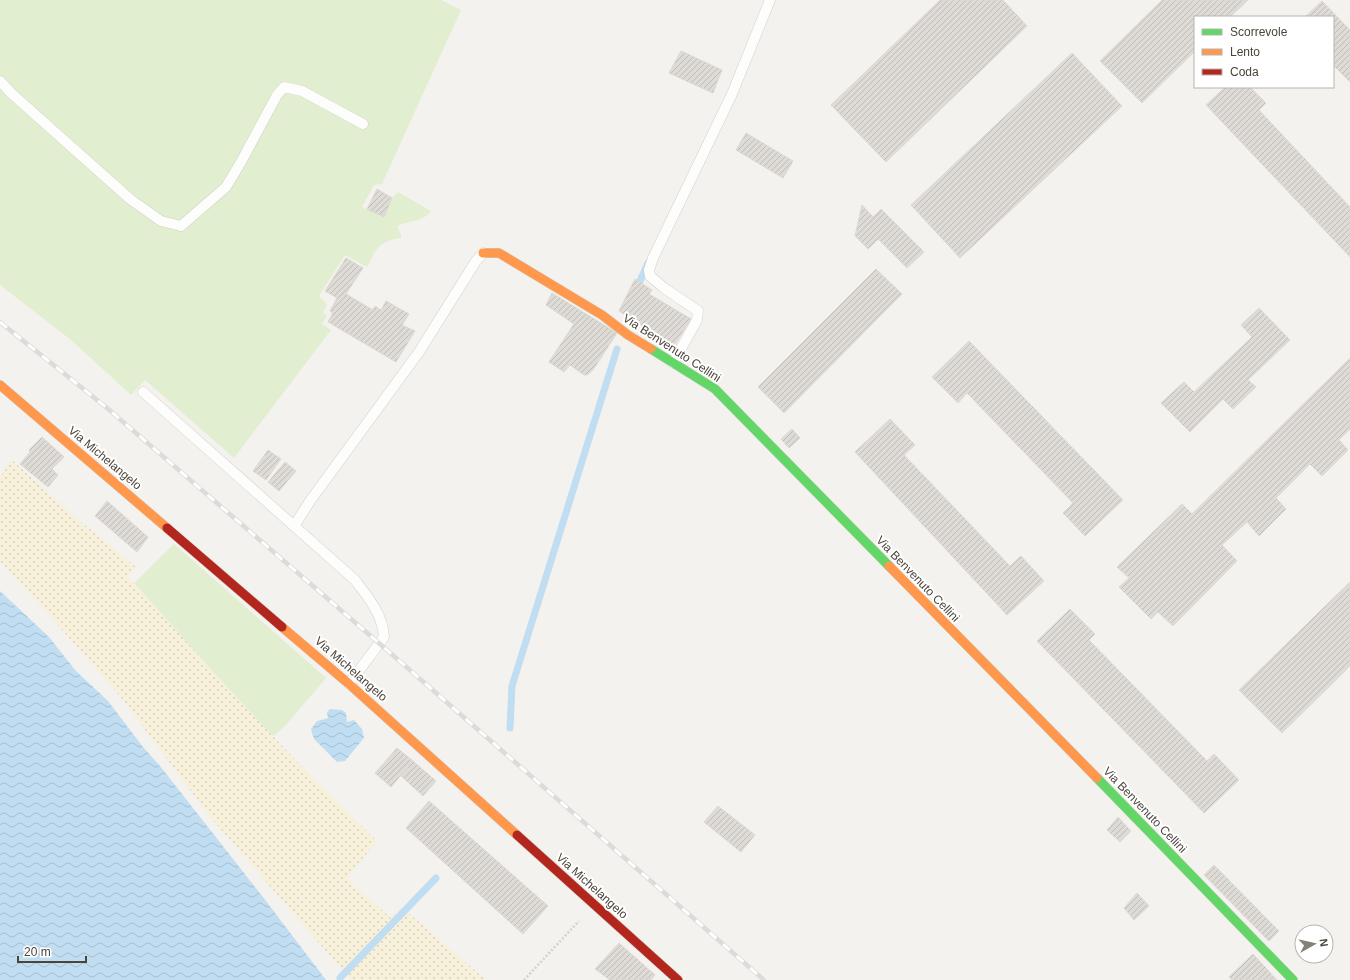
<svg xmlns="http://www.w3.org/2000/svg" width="1350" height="980" viewBox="0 0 1350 980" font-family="Arial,sans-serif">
<defs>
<pattern id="sand-dots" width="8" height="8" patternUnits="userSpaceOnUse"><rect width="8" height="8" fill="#f7f0da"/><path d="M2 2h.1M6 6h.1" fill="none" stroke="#d5cfbc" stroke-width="1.8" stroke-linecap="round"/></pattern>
<pattern id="water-waves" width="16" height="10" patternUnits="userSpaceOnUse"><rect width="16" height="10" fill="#c0ddf1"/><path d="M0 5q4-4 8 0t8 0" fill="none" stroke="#a6bfcf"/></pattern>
<pattern id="building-hatch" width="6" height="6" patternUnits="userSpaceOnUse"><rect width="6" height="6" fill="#dedbd6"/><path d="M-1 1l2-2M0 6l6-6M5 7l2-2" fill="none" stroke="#c0bdb8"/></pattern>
</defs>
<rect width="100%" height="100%" fill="#f4f2ee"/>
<!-- green -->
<g fill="#e1eecf">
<path d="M0 0H441L461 10 382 184 374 185 362 207 384 217 392 198 398 192 431 211C425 221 408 221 397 226L401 235V238C378 241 377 249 367 267L345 255 319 296 327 304 323 312 327 316 322 324 331 330 234 458 145 380 131 395 71 340 0 285Z"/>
<polygon points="174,544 326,678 285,726 230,775 100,617"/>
</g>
<!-- sand -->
<path fill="url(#sand-dots)" d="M12 460 81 522 136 567 127 576C160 610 189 646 221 680 271 735 323 790 377 841L346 879 391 918 401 908 405 910 486 980H351L345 973 211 818 120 696 42 607 0 561V477Z"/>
<!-- water -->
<g fill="url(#water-waves)">
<polygon points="0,591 49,637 75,670 108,701 143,747 160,766 266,901 326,980 0,980"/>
<polygon points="330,709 342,710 346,713 347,722 354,720 362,729 364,738 345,761 337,762 314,739 311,729 317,721 325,719 328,718 327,712"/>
</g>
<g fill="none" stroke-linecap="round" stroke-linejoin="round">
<!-- stream -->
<g stroke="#c0ddf1" stroke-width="7">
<polyline points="636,290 648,263"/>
<polyline points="510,728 512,686 617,349"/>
<polyline points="340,978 436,878"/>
</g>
</g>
<!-- building -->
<g fill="url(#building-hatch)" stroke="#dcd9d4">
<polygon points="940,0 1003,0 1027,26 886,162 831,105"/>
<polygon points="1162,0 1248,0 1230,17 1195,17 1195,51 1142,103 1100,61"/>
<polygon points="1322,1 1350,30 1350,82 1333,65 1333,17 1305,17"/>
<polygon points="681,51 722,70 713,93 669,73"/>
<polygon points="1072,53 1122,106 960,258 911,205"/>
<polygon points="1225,87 1250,87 1266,103 1259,110 1350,207 1350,257 1206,105"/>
<polygon points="746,133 793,161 783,178 736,150"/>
<polygon points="377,189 392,198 384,217 367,209"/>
<polygon points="862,205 873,217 881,209 895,223 868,249 855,236"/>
<polygon points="895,223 924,252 907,268 878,239"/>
<polygon points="346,258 363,268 346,294 373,310 375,306 381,310 386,301 409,314 402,325 415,331 396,362 328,322 333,313 330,311 337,298 325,291"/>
<polygon points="876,269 902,294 784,413 758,387"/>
<polygon points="635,279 652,290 649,294 691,319 674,346 619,311"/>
<polygon points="552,293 617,333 593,370 587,375 584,375 570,365 564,372 549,362 574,324 546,305"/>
<polygon points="1259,308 1290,340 1248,380 1256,387 1233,409 1223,399 1190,432 1161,403 1184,382 1194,392 1252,337 1241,325"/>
<polygon points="969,341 1123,500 1085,536 1063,513 1073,503 967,393 958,403 932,377"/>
<polygon points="1350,358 1350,429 1339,440 1348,450 1322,476 1310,464 1276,498 1286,509 1259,536 1247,522 1222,545 1237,561 1173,626 1158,612 1151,619 1119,587 1129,578 1117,567 1182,504 1192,514"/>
<polygon points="890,419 915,445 904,455 1010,566 1021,556 1044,581 1007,615 855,452"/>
<polygon points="792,429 800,438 789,448 781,439"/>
<polygon points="42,437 64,457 52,469 58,475 48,487 20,464 30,452 29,450"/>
<polygon points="268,450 281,459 266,480 253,471"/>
<polygon points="285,462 296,471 279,491 268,482"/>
<polygon points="107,501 148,537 137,552 95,516"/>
<polygon points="1350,582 1350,666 1282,733 1239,690"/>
<polygon points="1070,609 1095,634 1089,640 1207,761 1214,754 1239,780 1204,813 1037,641"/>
<polygon points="397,748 413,761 391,787 375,773"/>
<polygon points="413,761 436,781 423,796 401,776"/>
<polygon points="429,801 548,906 523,934 406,828"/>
<polygon points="718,806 755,835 741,852 704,822"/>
<polygon points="1118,817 1131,831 1120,842 1107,830"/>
<polygon points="1214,865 1279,931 1269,941 1204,875"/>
<polygon points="1137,893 1149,906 1134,920 1124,908"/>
<polygon points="619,943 655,975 651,980 610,980 595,969"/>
<polygon points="1253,954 1277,980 1232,980 1229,977"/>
</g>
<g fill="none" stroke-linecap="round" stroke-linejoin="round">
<defs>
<g id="lane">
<polyline points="0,81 11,93 130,199 161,221 181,226 226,187 241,162 277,95 284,87 302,91 363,124"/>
<polyline points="673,363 697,320 698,311 664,288 650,276 649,270 653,258 732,94 770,0"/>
<path d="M143 392 355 580C368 597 383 615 384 637L349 684"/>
<polyline points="294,526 310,501 419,352 476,261 483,253"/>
</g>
<g id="fast">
<polyline points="651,349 715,389 889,566"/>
<polyline points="1097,778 1293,980"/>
</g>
<g id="slow">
<polyline points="483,253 499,253 602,315 628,335 651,349"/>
<polyline points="0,385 167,528"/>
<polyline points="889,566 1097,778"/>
<polyline points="282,627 349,684 517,835"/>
</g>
<g id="jam">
<polyline points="167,528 282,627"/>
<polyline points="517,835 678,980"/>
</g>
</defs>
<!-- lane casing -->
<use href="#lane" stroke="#d2d0cb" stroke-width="11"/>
<!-- fast casing -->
<use href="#fast" stroke="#d3cfc5" stroke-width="10"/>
<!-- slow casing -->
<use href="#slow" stroke="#d3cfc5" stroke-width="10"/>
<!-- jam casing -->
<use href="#jam" stroke="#d3cfc5" stroke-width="10"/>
<!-- path -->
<polyline stroke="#d3d2cc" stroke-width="2.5" stroke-dasharray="2 2" stroke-linecap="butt" points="524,980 579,921"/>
<!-- lane -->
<use href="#lane" stroke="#fdfdfc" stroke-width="10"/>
<!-- fast -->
<use href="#fast" stroke="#63d668" stroke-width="9"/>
<!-- slow -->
<use href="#slow" stroke="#ff974d" stroke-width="9"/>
<!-- jam -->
<use href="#jam" stroke="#b3261e" stroke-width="9"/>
<defs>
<polyline id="rail" points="0,322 107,408 395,657 764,980"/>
</defs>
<!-- rail casing -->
<use href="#rail" stroke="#dbdbda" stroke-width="4.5"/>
<!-- rail -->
<use href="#rail" stroke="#fff" stroke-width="3" stroke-dasharray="9" stroke-linecap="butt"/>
</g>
<g text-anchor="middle" stroke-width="4" stroke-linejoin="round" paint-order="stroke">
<!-- street labels -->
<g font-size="12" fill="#4b4439" stroke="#fff">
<text transform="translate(672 348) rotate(33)" y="4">Via Benvenuto Cellini</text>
<text transform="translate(105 458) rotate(40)" y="4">Via Michelangelo</text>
<text transform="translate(918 579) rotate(46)" y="4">Via Benvenuto Cellini</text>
<text transform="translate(351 669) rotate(41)" y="4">Via Michelangelo</text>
<text transform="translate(1145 810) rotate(46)" y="4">Via Benvenuto Cellini</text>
<text transform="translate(592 886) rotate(42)" y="4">Via Michelangelo</text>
</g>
</g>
<!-- legend -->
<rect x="1194" y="16" width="140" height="72" fill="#ffffff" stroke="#b7b4b0"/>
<rect x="1202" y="29" width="20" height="6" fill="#63d668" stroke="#b7b4b0"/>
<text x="1230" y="36" font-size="12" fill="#4b4439">Scorrevole</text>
<rect x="1202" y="49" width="20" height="6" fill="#ff974d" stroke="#b7b4b0"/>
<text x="1230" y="56" font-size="12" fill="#4b4439">Lento</text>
<rect x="1202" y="69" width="20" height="6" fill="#b3261e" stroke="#b7b4b0"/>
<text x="1230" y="76" font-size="12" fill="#4b4439">Coda</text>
<!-- north arrow -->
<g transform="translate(1314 944) rotate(82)"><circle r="19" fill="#ffffff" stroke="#b7b4b0"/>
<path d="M0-3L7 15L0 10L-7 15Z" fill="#868178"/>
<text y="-6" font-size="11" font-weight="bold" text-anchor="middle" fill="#4b4439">N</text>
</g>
<!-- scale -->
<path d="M18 956v6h68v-6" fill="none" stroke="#4b4439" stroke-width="2"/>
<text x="24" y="956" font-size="12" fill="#4b4439" stroke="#ffffff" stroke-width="3" paint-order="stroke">20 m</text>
</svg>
